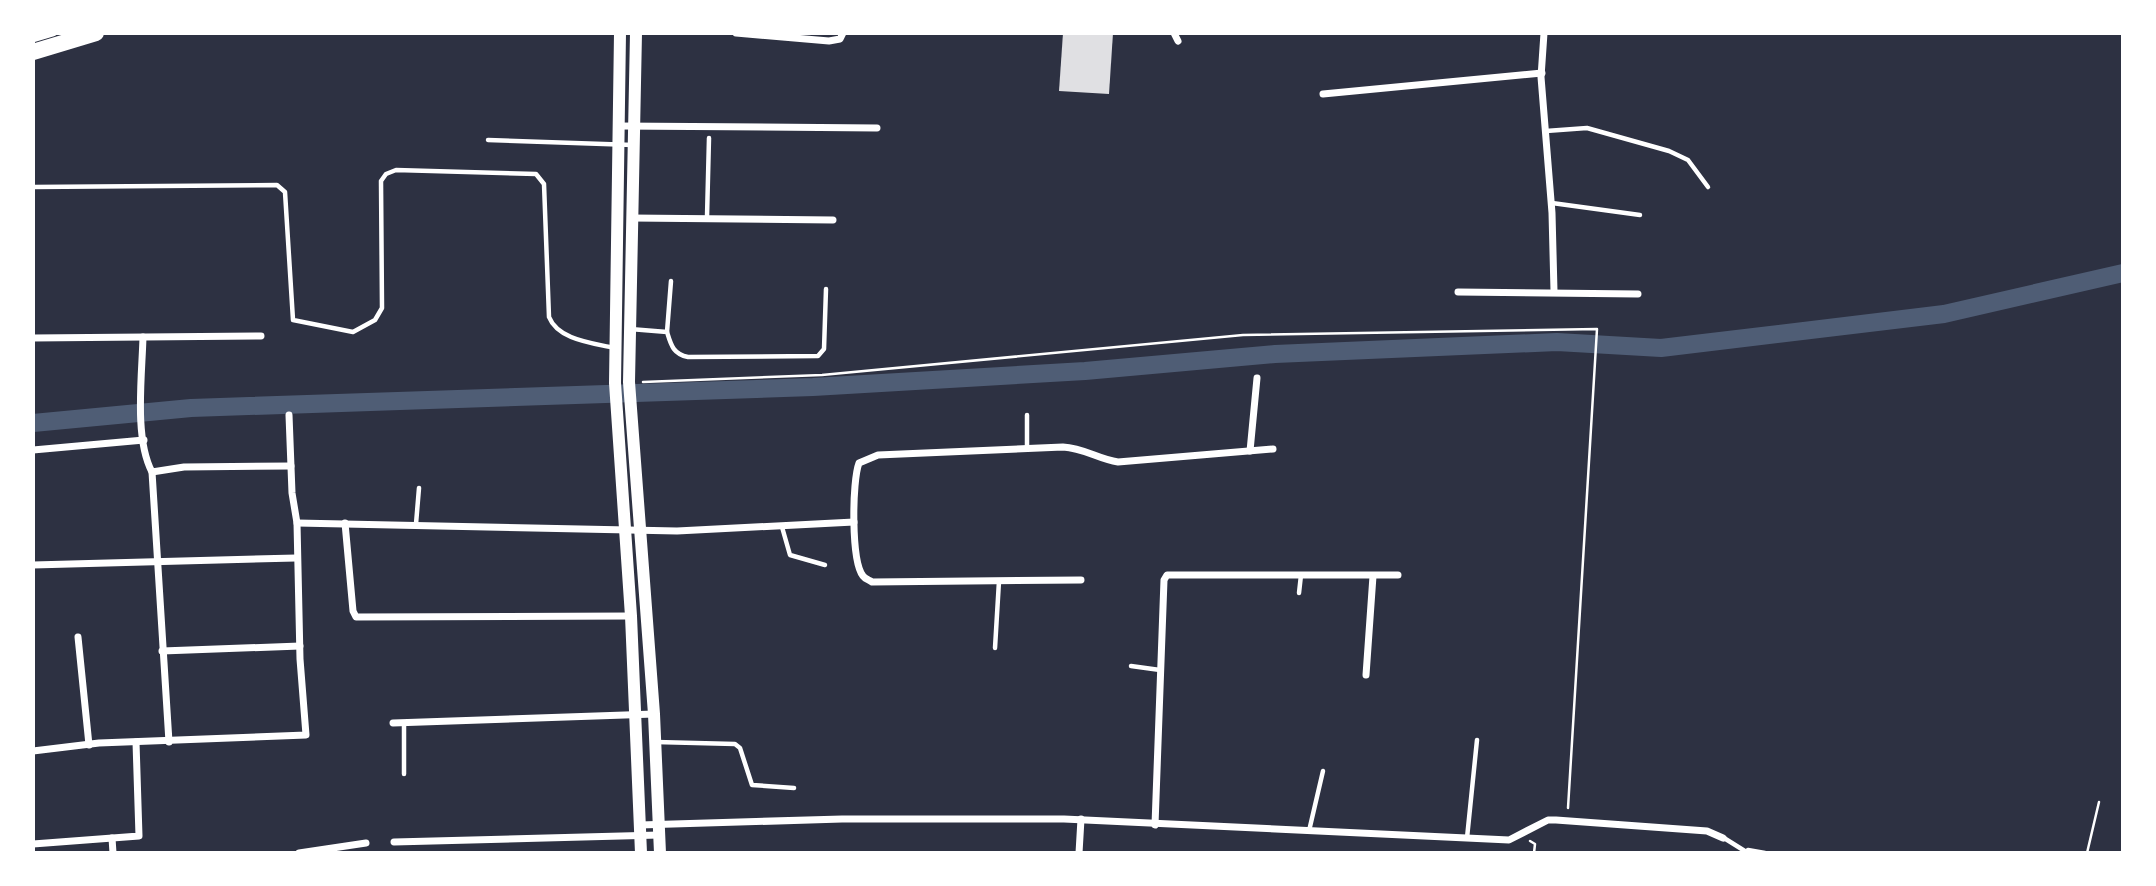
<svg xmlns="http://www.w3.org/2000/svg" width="2156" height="886" viewBox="0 0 2156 886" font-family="'Varela Round',sans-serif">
<rect width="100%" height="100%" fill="#2d3142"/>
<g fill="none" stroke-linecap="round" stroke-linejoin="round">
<!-- canal -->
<polyline stroke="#4f5d75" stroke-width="18" points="33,423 191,408 813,387 1085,371 1275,354 1557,342 1661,348 1944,314 2123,273"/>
</g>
<!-- building -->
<polygon fill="#e0e0e3" points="1063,33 1113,33 1109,94 1059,91"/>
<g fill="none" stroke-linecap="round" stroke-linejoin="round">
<!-- path -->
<g stroke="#fff" stroke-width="2.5">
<polyline points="643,382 822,375 1243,335 1597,329 1568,808"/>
<polyline points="1530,841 1535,844 1534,853"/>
<polyline points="2087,853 2099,802"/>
</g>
<!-- service -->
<g stroke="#fff" stroke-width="4.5">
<polyline points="1546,131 1587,128 1669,151 1688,160 1708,187"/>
<polyline points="488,140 633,145"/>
<path d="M33 187 277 185 285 192 293 320 353 332 375 320 382 308 381 181 386 174 396 170 536 174 544 184 549 317C558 340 593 343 614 348"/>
<polyline points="1552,203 1640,215"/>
<polyline points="707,217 709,138"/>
<path d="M630 329 667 332C671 345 673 354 688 357L818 356 824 349 826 289"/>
<polyline points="667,332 671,281"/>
<polyline points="1027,415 1027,448"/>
<polyline points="416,524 419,488"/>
<polyline points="782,527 790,555 825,565"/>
<polyline points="1299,593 1301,575"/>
<polyline points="995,648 999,581"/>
<polyline points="1131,666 1160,670"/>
<polyline points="656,742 735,744 740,748 752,785 794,788"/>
<polyline points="404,774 404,723"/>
<polyline points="1309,831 1323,771"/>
<polyline points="1467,838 1477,740"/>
<polyline points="1724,838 1748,853"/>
<polyline points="1748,850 1765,853"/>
</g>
<!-- minor -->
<g stroke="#fff" stroke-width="7">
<polyline points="736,33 829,41 840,39 843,33"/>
<polyline points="1174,33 1178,41"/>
<polyline points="1544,33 1541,77 1552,213 1554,291"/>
<polyline points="33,39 53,33"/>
<polyline points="1323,94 1542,73"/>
<polyline points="619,126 877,128"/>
<polyline points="631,218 833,220"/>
<polyline points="1458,292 1638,294"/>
<path d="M143 337C142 376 134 438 152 472L169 742"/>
<polyline points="33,338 261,336"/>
<polyline points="33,450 144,440"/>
<polyline points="1250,451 1257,378"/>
<polyline points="152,472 184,467 291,466"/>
<polyline points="297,523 677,531 854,522"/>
<polyline points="345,523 353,611 356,617 631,616"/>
<polyline points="33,565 296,558"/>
<path d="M1081 580 872 582C869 580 865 579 863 576 851 561 852 481 859 463L878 455 1063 447C1084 448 1098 459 1118 462L1273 449"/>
<polyline points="78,637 89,745"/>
<polyline points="162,651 300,646"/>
<polyline points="1366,675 1373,576"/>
<polyline points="393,723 654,714"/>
<polyline points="33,751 99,743 306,735 300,659 297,523 292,493 289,415"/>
<polyline points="640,825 842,819 1064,819 1509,840 1548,820 1556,820 1707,831 1723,838"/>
<polyline points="1155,825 1164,580 1167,575 1398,575"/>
<polyline points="112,838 113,853"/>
<polyline points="394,842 659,835"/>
<polyline points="33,844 139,836 136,742"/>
<polyline points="299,853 366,843"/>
<polyline points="1079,853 1081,819"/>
</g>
<!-- secondary -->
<g stroke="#fff" stroke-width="12">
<polyline points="620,33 615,383 631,616 641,853"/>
<polyline points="636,33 629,382 654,714 660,853"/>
</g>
<!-- motorway -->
<polyline stroke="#fff" stroke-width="16" points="33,52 96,33"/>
</g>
<!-- border -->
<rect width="2156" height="886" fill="none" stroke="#ffffff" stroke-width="70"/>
</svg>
